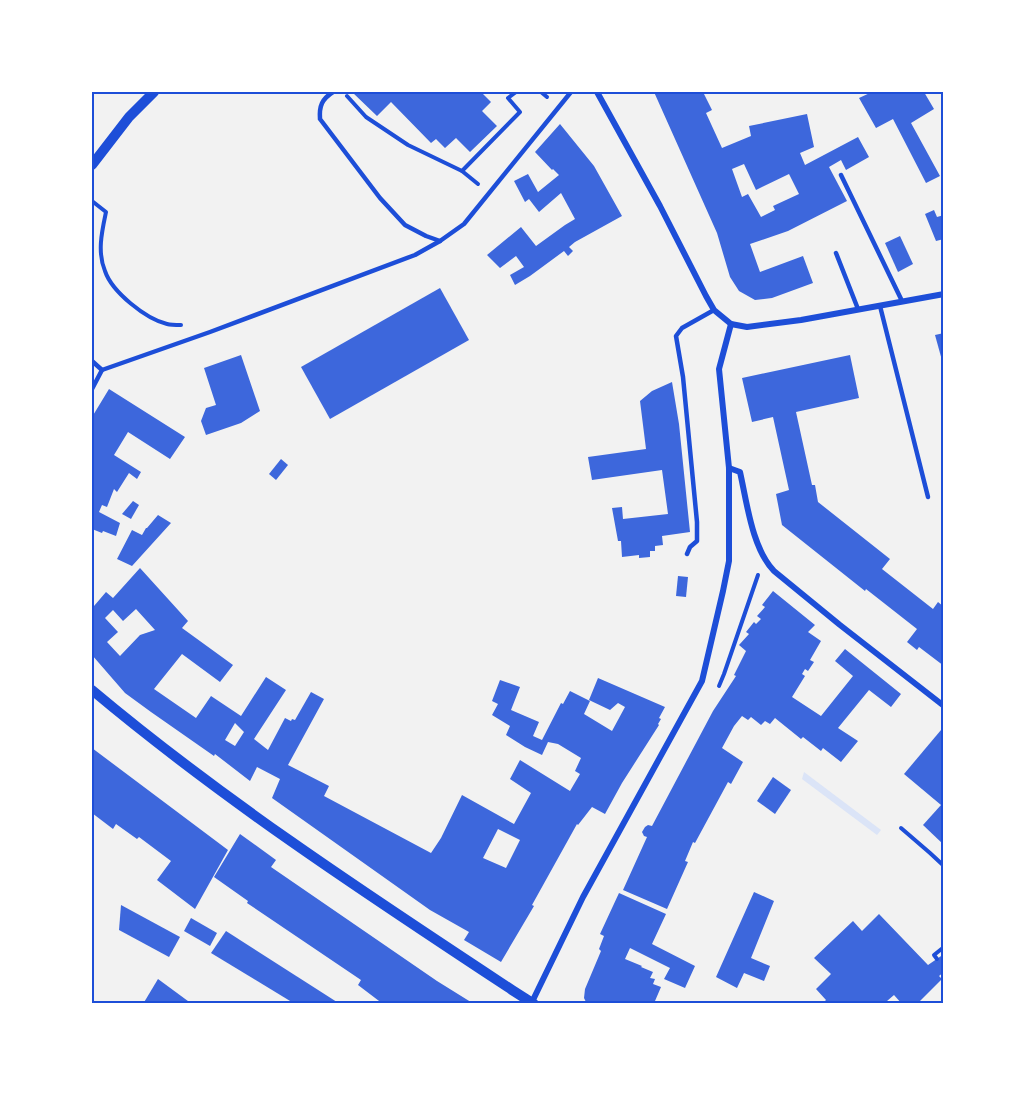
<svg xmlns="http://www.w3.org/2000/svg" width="1035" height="1095" viewBox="0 0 1035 1095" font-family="Literata,serif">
<rect width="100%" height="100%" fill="#f2f2f2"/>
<!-- green -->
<polygon fill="#dbe4f7" points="804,772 881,830 877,835 802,779"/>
<!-- building -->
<g fill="#3d67dc" fill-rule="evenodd">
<polygon points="352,92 485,92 483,94 491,102 482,111 497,126 470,152 456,138 445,148 436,139 431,143 391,102 377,116"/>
<path d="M654 92H703L712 110 706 113 722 148 751 136 749 126 807 114 814 147 800 153 805 165 858 137 869 157 846 170 841 160 829 167 847 201 788 231 750 244 760 272 803 256 813 283 772 298 755 300 739 291 730 277 717 233ZM744 164 756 190 789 174 799 194 773 206 775 210 761 217 748 194 742 197 732 169Z"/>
<polygon points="872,92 924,92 934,109 911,123 940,176 926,183 893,119 876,128 859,98"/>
<polygon points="560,124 594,166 622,216 575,242 569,247 573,251 568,256 564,251 530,276 515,285 510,275 524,267 516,256 500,268 487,255 521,227 536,246 565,225 575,219 561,193 539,212 529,199 525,202 514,181 528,174 538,192 559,175 553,169 552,170 535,152"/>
<polygon points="934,210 937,217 944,215 944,239 936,241 925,214"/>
<polygon points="900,236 913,264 898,272 885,243"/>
<polygon points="440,288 469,340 330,419 301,367"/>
<polygon points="944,333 944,364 943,364 935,335"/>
<polygon points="241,355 260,411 241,423 206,435 201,421 206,408 216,405 204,368"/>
<polygon points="850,355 859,398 796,412 812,485 815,485 818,502 890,559 882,569 933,609 938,602 944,607 944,666 919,647 917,650 907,642 917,629 866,589 865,591 782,525 776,494 789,490 773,417 752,422 742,378"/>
<polygon points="672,382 679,424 690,532 662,536 663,545 655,546 655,551 650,551 650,557 639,558 639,555 622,557 621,541 618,541 612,508 622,507 623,519 668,514 662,470 592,480 588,457 646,449 640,401 652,391"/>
<polygon points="109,389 185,437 170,459 128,432 114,455 141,472 137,479 129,473 117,492 114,489 107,507 102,505 99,512 120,523 116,536 103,531 102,533 92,529 92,417"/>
<polygon points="281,459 288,465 276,480 269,474"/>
<polygon points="133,501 139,505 131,519 122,514"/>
<polygon points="158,515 171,523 132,566 117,559 132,530 142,535 146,528 147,528"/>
<path d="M140 568 188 621 182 628 233 665 220 682 182 654 154 689 196 718 211 696 241 716 266 677 286 690 254 739 268 750 285 718 291 721 292 719 295 720 311 692 324 699 288 765 329 786 324 796 431 853 441 838 462 795 514 824 531 793 510 779 520 760 570 791 580 774 575 771 581 758 558 744 548 742 542 755 525 747 506 735 510 726 492 715 498 704 492 701 500 680 520 687 511 710 539 722 533 736 542 740 561 703 563 704 570 691 590 701 584 714 612 731 625 707 618 703 610 710 589 700 598 678 665 707 659 718 661 719 658 724 659 725 622 783 605 814 592 807 578 825 577 824 532 905 534 906 501 962 464 940 469 932 430 910 272 798 280 779 257 767 250 781 215 754 214 756 151 712 125 693 92 655V603L94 606 106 592 113 598ZM136 609 155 630 140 635 120 656 107 642 118 632 105 618 113 610 123 621ZM235 723 244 732 235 746 225 740ZM498 829 520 840 506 868 483 858Z"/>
<polygon points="678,576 688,577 686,597 676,596"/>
<polygon points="773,591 815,625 808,632 821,641 810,660 814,662 808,671 805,669 802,674 805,676 792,697 821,716 853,676 835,661 845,649 901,694 891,707 869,690 838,728 858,741 841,762 823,748 821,751 803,737 801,739 775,718 770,724 765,721 761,725 751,717 748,720 742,716 734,726 722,748 743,762 731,784 728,782 695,843 693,842 685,861 688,862 667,909 623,890 647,837 644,836 642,832 645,827 648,825 652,826 713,711 736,676 734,675 746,651 739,645 749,634 746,632 754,622 756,624 761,619 757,616 765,607 762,605"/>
<polygon points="941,730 944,732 944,802 941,805 904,774"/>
<polygon points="92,748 228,850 195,909 157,880 171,861 139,837 137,839 116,824 113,829 92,813"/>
<polygon points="773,777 791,790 775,814 757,801"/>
<polygon points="941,805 944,808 944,845 923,825"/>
<polygon points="240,834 276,860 271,867 437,981 474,1004 383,1004 358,985 361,980 247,903 248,901 214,877"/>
<polygon points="754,892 774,901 751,958 770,966 764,981 744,973 737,988 716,977"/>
<polygon points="619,893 666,914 652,944 695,966 685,988 664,979 670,968 630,948 625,959 642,966 641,967 653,972 650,978 655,979 653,984 661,987 655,1001 660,1004 587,1004 584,998 585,989 601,951 599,949 604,936 600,934"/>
<polygon points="121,905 180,937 169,957 119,930"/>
<polygon points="879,914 928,965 944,954 944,972 939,976 942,979 917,1004 902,1004 894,995 887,1001 889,1004 822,1004 826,1000 816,989 831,974 814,958 853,921 862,931"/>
<polygon points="191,918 217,933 210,946 184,931"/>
<polygon points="226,931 340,1004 295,1004 211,953"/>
<polygon points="158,979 192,1004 143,1004"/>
</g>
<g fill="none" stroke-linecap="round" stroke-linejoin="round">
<!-- path -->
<g stroke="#1d4ed8" stroke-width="4">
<polyline points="541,92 547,97"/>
<polyline points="347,96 366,117 408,145 462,171 520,112 508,98 516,92"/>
<polyline points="462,171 478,184"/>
<path d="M92 201 106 212C102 231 97 252 105 271 112 292 146 319 167 324 171 325 177 325 181 325"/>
<polyline points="719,686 724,674 758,575"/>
<polyline points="901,828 930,853 944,866"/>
<polyline points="937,959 934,955 944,947"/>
</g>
<!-- service -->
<g stroke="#1d4ed8" stroke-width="4.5">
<path d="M333 92C322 99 319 106 320 119L380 198 405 225 426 236 440 241"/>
<polyline points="841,175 902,301"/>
<polyline points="836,253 858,309"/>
<polyline points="880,306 928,497"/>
<polyline points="92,361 102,370"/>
<polyline points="92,389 102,370 210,332 415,255 440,241 464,224 571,92"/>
<polyline points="687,554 690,547 697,541 697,522 683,377 676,336 682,328 714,310"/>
</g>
<!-- minor -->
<g stroke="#1d4ed8" stroke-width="6">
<polyline points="597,92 660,206 706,296 714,310 731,324 747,327 801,320 944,294"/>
<path d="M729 468 740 472C747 503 752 548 774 571L840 625 944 706"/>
<polyline points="532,1002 583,897 702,681 723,591 729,561 729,468 719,369 731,324"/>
</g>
<!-- tertiary -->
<g stroke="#1d4ed8" stroke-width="10">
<polyline points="92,165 129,117 154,92"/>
<path d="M92 690C223 800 368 895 512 990L534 1004"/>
</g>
</g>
<!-- border -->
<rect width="1035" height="1095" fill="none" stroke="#ffffff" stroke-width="186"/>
<rect x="93" y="93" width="849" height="909" fill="none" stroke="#1d4ed8" stroke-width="2"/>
</svg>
